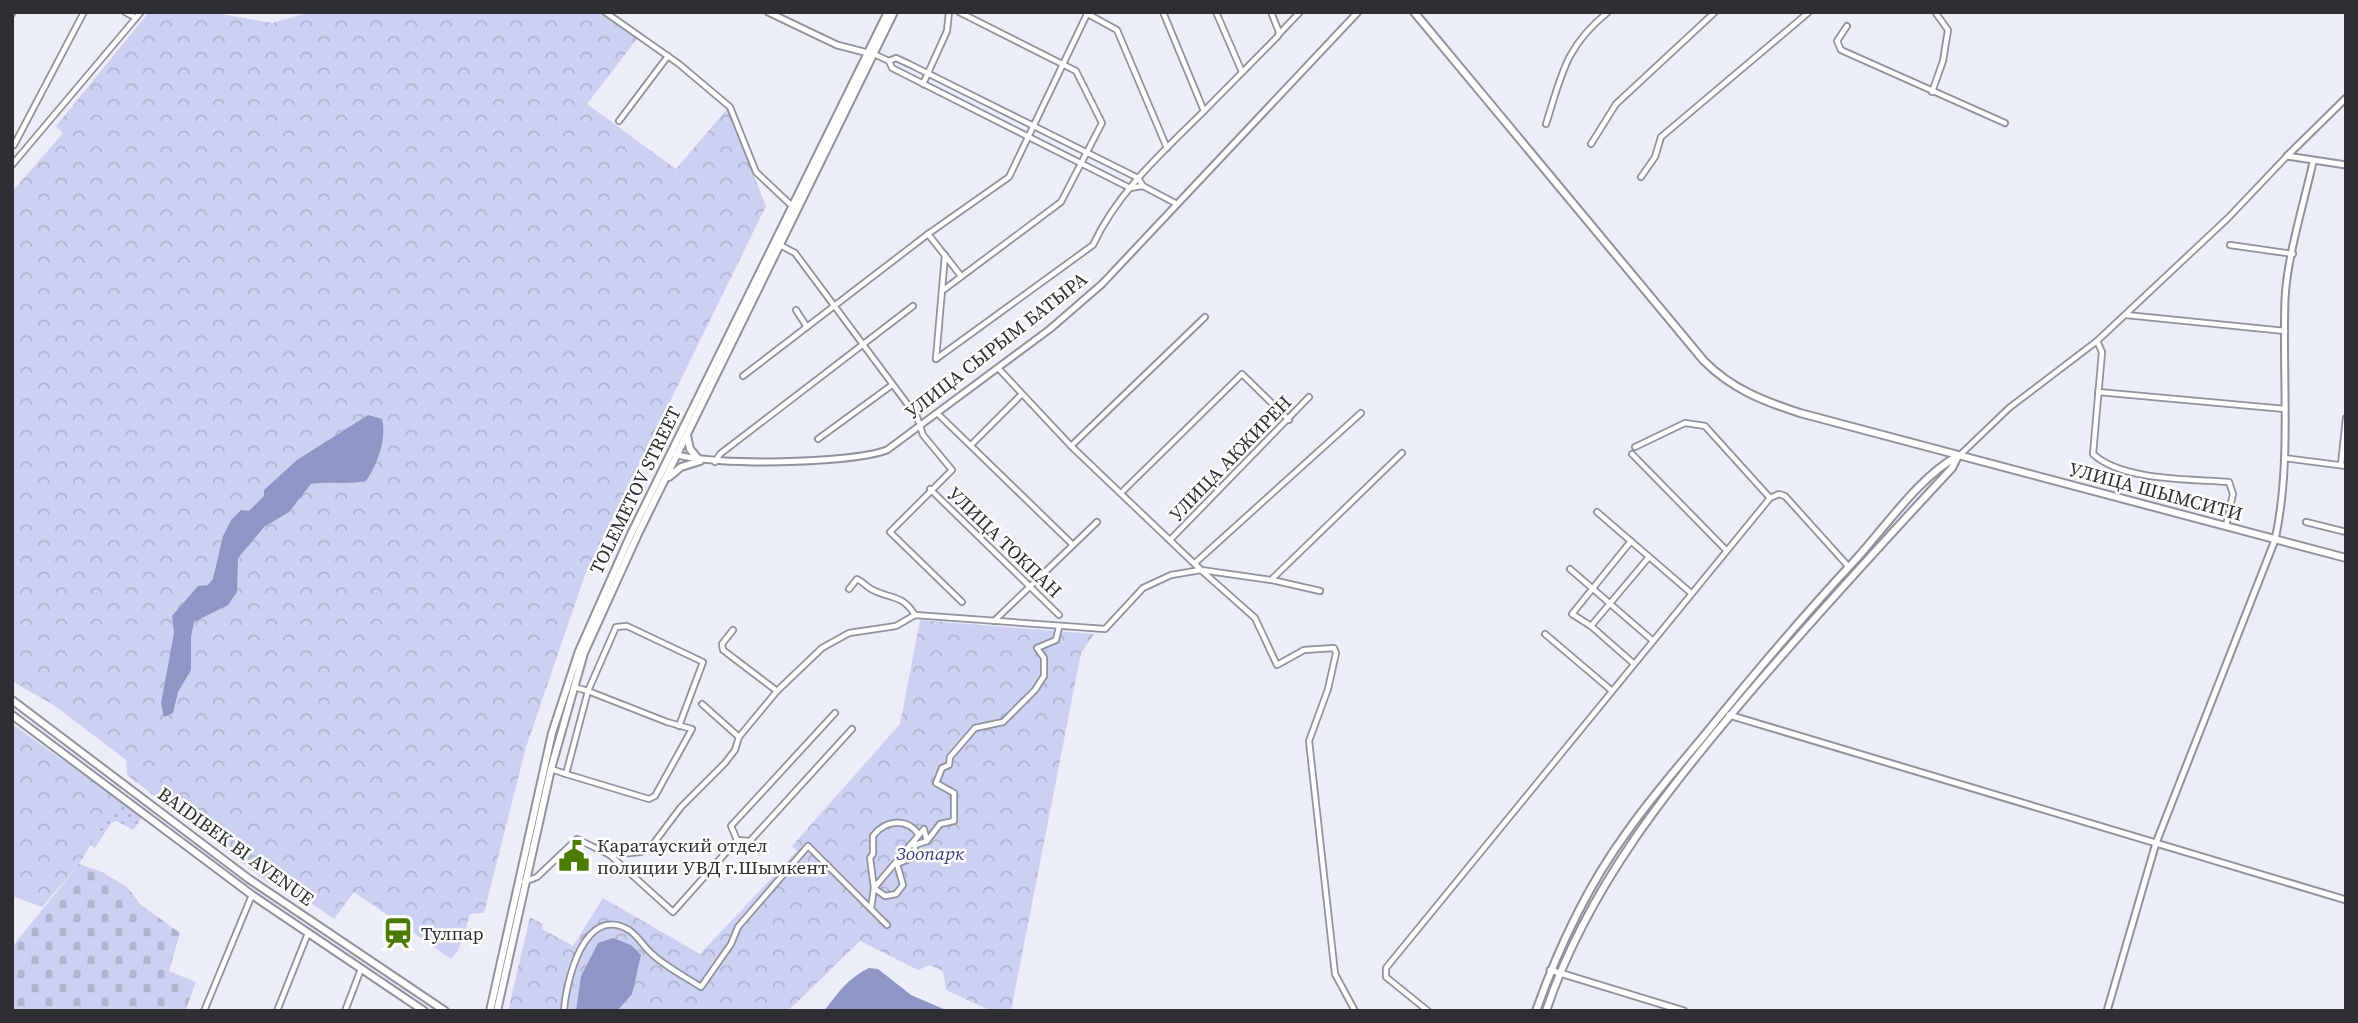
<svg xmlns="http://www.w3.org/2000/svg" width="2358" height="1023" viewBox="0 0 2358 1023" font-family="'Source Serif 4',serif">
<defs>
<pattern id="grass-dots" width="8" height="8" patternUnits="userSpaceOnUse" patternTransform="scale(1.75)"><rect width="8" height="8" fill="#ccd1f1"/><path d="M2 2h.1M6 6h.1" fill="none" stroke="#b0b4cf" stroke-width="1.8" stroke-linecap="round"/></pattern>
<pattern id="forest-crowns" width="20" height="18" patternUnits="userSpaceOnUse" patternTransform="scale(1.75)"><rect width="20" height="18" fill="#ccd1f1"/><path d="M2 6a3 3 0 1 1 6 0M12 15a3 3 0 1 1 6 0" fill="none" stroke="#b0b4cf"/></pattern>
<pattern id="cemetery-stones" width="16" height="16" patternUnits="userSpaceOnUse" patternTransform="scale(1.75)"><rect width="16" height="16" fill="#ccd1f1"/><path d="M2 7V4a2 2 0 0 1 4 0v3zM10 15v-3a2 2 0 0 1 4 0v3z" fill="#b0b4cf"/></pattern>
</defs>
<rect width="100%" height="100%" fill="#ebedf9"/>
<!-- grass -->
<polygon fill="url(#grass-dots)" points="118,799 142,818 133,830 116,821 111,823 95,848 90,845"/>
<!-- forest -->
<g fill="url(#forest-crowns)">
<polygon points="149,12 210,12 272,23 311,12 601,12 637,39 587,104 676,169 727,109 766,206 585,575 526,747 484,913 470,914 458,951 451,959 354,892 334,919 275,878 270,884 127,775 126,760 55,706 12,681 12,192 63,133 56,126"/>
<polygon points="920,620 1094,634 1081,653 1011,1011 991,1011 946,990 943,971 930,965 918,970 860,941 788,1011 508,1011 530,917 543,924 542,929 573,946 603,898 700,954 797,851 792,846 900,724"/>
<polygon points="12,724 118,799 79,864 42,907 12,896"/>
</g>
<!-- cemetery -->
<polygon fill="url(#cemetery-stones)" points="79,864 102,872 127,887 141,905 180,933 169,971 196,982 185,1011 12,1011 12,947"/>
<!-- water -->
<g fill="#8f96c7">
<path d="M368 415 382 419C387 439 377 465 366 481 348 485 329 481 311 484L289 512 264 527 238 558 237 592 228 605 194 622 191 637V670L178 692 173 713 164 717 161 703 174 633 172 616 198 586 208 585 213 579 223 536 231 520 241 510 249 511 264 496V490L297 460Z"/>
<polygon points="613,938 631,945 641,955 632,994 617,1011 576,1011 581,976 598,943"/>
<path d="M869 968 878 969 911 995 948 1011H824C837 994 849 977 869 968Z"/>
</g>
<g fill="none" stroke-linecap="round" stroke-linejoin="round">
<defs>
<g id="minor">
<polyline points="125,12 136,18"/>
<polyline points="605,12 679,64 730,107 756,172 792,206"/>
<polyline points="1216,12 1242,72"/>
<polyline points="1086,13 1117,30 1167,148"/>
<polyline points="12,14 13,12"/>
<polyline points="1847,26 1837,41 1841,50 2005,123"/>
<polyline points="1279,34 1300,12"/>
<polyline points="874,54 889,61 892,68 1130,188 1143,186 1177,204"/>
<polyline points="889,61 896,58 909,64 1138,178 1143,186"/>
<polyline points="923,84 947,31 949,12"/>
<polyline points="1932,92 1943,61 1948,30 1935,12"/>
<polyline points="1204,111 1278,36 1279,32 1271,12"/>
<polyline points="619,121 668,56"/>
<path d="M1546 124C1562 74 1565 47 1608 12"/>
<polyline points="1591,144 1616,104 1715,12"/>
<polyline points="14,145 84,12"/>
<polyline points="12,165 141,12"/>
<polyline points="1641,177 1655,157 1661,137 1809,12"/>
<polyline points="928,234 961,276"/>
<polyline points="780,245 795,253 917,417 923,435 952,470 890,532 962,602"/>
<polyline points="2230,245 2293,254"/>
<polyline points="942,291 1061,202 1102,123 1076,71 959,12"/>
<polyline points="796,310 807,327"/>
<polyline points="2126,315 2285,331"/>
<path d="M2097 341 2102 352 2093 454C2122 481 2191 479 2229 482L2233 494 2226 526"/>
<path d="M936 359 1093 245C1118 191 1163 152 1204 111L1163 12"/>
<polyline points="936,359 945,255"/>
<polyline points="998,368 1071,446 1201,570 1271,580 1402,453"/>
<polyline points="743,376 928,234 1009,177 1088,12"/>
<polyline points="2098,392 2285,409"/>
<polyline points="937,413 1073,545"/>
<polyline points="818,439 892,385"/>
<polyline points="971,445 1021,395"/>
<polyline points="1071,446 1205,317"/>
<polyline points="1635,447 1685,423 1705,426 1770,498"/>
<polyline points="1632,454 1726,550"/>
<polyline points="1960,455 2009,408 2097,341 2228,218 2287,156"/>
<polyline points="2284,458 2346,466"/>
<polyline points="715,462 720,454 913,306"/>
<polyline points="2341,465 2346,418"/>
<polyline points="930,489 1059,615"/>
<polyline points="1122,492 1242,374 1289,420"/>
<polyline points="1597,512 1691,593"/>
<polyline points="2306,522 2346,532"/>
<polyline points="1170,540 1309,397"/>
<polyline points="1631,541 1572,614 1591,626 1633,663"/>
<polyline points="1195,563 1361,413"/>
<polyline points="1570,569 1652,640"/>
<polyline points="1272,580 1320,591"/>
<path d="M849 589 857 579C863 582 866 586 871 589 891 600 901 593 915 615"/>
<polyline points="994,621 1097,522"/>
<polyline points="1591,626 1649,557"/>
<polyline points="733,630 722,644 723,650 777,691"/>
<polyline points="1545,634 1611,690"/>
<polyline points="574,687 588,691 616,627 627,626 703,662 679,726"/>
<polygon points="588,691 667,722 692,729 655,796 649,799 566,774"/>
<polyline points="702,704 739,737"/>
<polyline points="835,713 731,826 737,840 750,841 852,729"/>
<polyline points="551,769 566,774"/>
<polyline points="927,841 940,824 954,821 954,793 936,783 942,768 949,765 950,757 975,728 1003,722 1035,690 1044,676 1044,658 1037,648 1056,640 1059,627"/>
<polyline points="610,855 641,852 651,847 681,807 725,763 735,750 739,737 777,691 822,648 849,633 896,626 915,615 1105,629 1143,588 1171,575 1201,570 1255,618 1277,665 1304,650 1334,648 1336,653 1328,689 1309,741 1335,974 1355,1011"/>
<polyline points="524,882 537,877 577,839 610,855 673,912 737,840"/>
<path d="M871 908 874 888 924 829 927 841 915 845 914 857 897 864 903 885 896 894 885 896 874 888 870 858 873 854V836C885 820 907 817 919 835"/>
<polyline points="204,1011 252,895"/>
<polyline points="277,1011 308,933"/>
<polyline points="345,1011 361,969"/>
<path d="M564 1011C566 982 584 903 629 930 638 936 644 947 652 954 666 967 684 976 701 987L731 944 738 927 808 846 887 925"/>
<polyline points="1428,1011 1386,977 1386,968 1770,498 1779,494 1785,496 1848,566"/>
</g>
<g id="tertiary">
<polyline points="768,12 837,45 872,54"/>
<polyline points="2287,156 2346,98"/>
<polyline points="2287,156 2346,165"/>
<path d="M674 454C713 466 849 464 887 450L1050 329 1102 284 1358 12"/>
<polyline points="1729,715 2346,900"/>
<polyline points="1550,970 1684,1011"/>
<path d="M2107 1011 2156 843 2275 540C2292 462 2282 378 2285 299 2287 257 2304 203 2313 162"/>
</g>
<g id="secondary">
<path d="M1414 12 1704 361C1732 389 1763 401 1800 413L2346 558"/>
<path d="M1536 1011C1558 949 1588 885 1627 832 1650 799 1677 768 1703 737 1753 675 1804 615 1858 557 1886 526 1921 475 1958 456"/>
<path d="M1546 1011C1588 886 1672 783 1757 684 1821 610 1886 539 1952 468L1957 458"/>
</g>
<g id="primary">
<polyline points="687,435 690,449 700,461"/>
<polyline points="669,477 681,467 700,461"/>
<polyline points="12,700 249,879 445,1011"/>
<polyline points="12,715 252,895 424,1011"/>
<polyline points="490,1011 552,733 579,651 631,534 888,12"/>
<polyline points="497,1011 551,769 584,653 638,534 894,12"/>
</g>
</defs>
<!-- minor casing -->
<use href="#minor" stroke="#90929d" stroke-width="8"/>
<!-- tertiary casing -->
<use href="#tertiary" stroke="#90929d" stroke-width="9"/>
<!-- secondary casing -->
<use href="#secondary" stroke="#90929d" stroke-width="10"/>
<!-- primary casing -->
<use href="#primary" stroke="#90929d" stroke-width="10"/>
<!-- minor -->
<use href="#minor" stroke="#fff" stroke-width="4.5"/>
<!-- tertiary -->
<use href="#tertiary" stroke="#fff" stroke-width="5"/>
<!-- secondary -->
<use href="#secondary" stroke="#fff" stroke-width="6"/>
<!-- primary -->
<use href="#primary" stroke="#fff" stroke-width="6"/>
</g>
<!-- icons -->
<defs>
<symbol id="civic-bare" viewBox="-9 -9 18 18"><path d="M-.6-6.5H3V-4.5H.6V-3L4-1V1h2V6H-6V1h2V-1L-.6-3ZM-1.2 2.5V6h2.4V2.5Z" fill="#4c7b02" stroke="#fff" stroke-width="2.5" paint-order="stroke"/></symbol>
<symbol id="station-bare" viewBox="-9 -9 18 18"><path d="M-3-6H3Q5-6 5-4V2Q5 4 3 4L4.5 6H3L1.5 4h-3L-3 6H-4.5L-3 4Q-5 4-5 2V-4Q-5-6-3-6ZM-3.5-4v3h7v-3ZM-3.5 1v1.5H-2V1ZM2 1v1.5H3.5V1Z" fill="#4c7b02" stroke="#fff" stroke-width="2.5" paint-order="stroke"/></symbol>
</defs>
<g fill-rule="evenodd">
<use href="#civic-bare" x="552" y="834" width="44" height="44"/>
<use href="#station-bare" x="376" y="911" width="44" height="44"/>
</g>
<g text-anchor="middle" stroke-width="5" stroke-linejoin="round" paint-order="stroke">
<!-- street labels -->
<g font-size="19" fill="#2e2f33" stroke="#fff">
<text transform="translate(996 345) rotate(-38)" y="7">УЛИЦА СЫРЫМ БАТЫРА</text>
<text transform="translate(1230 458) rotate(-46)" y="7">УЛИЦА АКЖИРЕН</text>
<text transform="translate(635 490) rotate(-64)" y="7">TOLEMETOV STREET</text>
<text transform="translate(2156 491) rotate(15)" y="7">УЛИЦА ШЫМСИТИ</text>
<text transform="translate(1005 542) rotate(44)" y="7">УЛИЦА ТОКПАН</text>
<text transform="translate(236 846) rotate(36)" y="7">BAIDIBEK BI AVENUE</text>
</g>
<!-- poi labels -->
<g font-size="19" fill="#2e2f33" stroke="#fff" text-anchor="start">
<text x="597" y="852">Каратауский отдел<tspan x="597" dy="22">полиции УВД г.Шымкент</tspan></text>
<text x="421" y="940">Тулпар</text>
</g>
<!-- park labels -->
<g font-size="19" font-style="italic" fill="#393d7a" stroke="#fff">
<text x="930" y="860">Зоопарк</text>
</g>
</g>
<!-- border -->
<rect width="2358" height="1023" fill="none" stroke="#2e2f33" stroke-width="28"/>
</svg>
